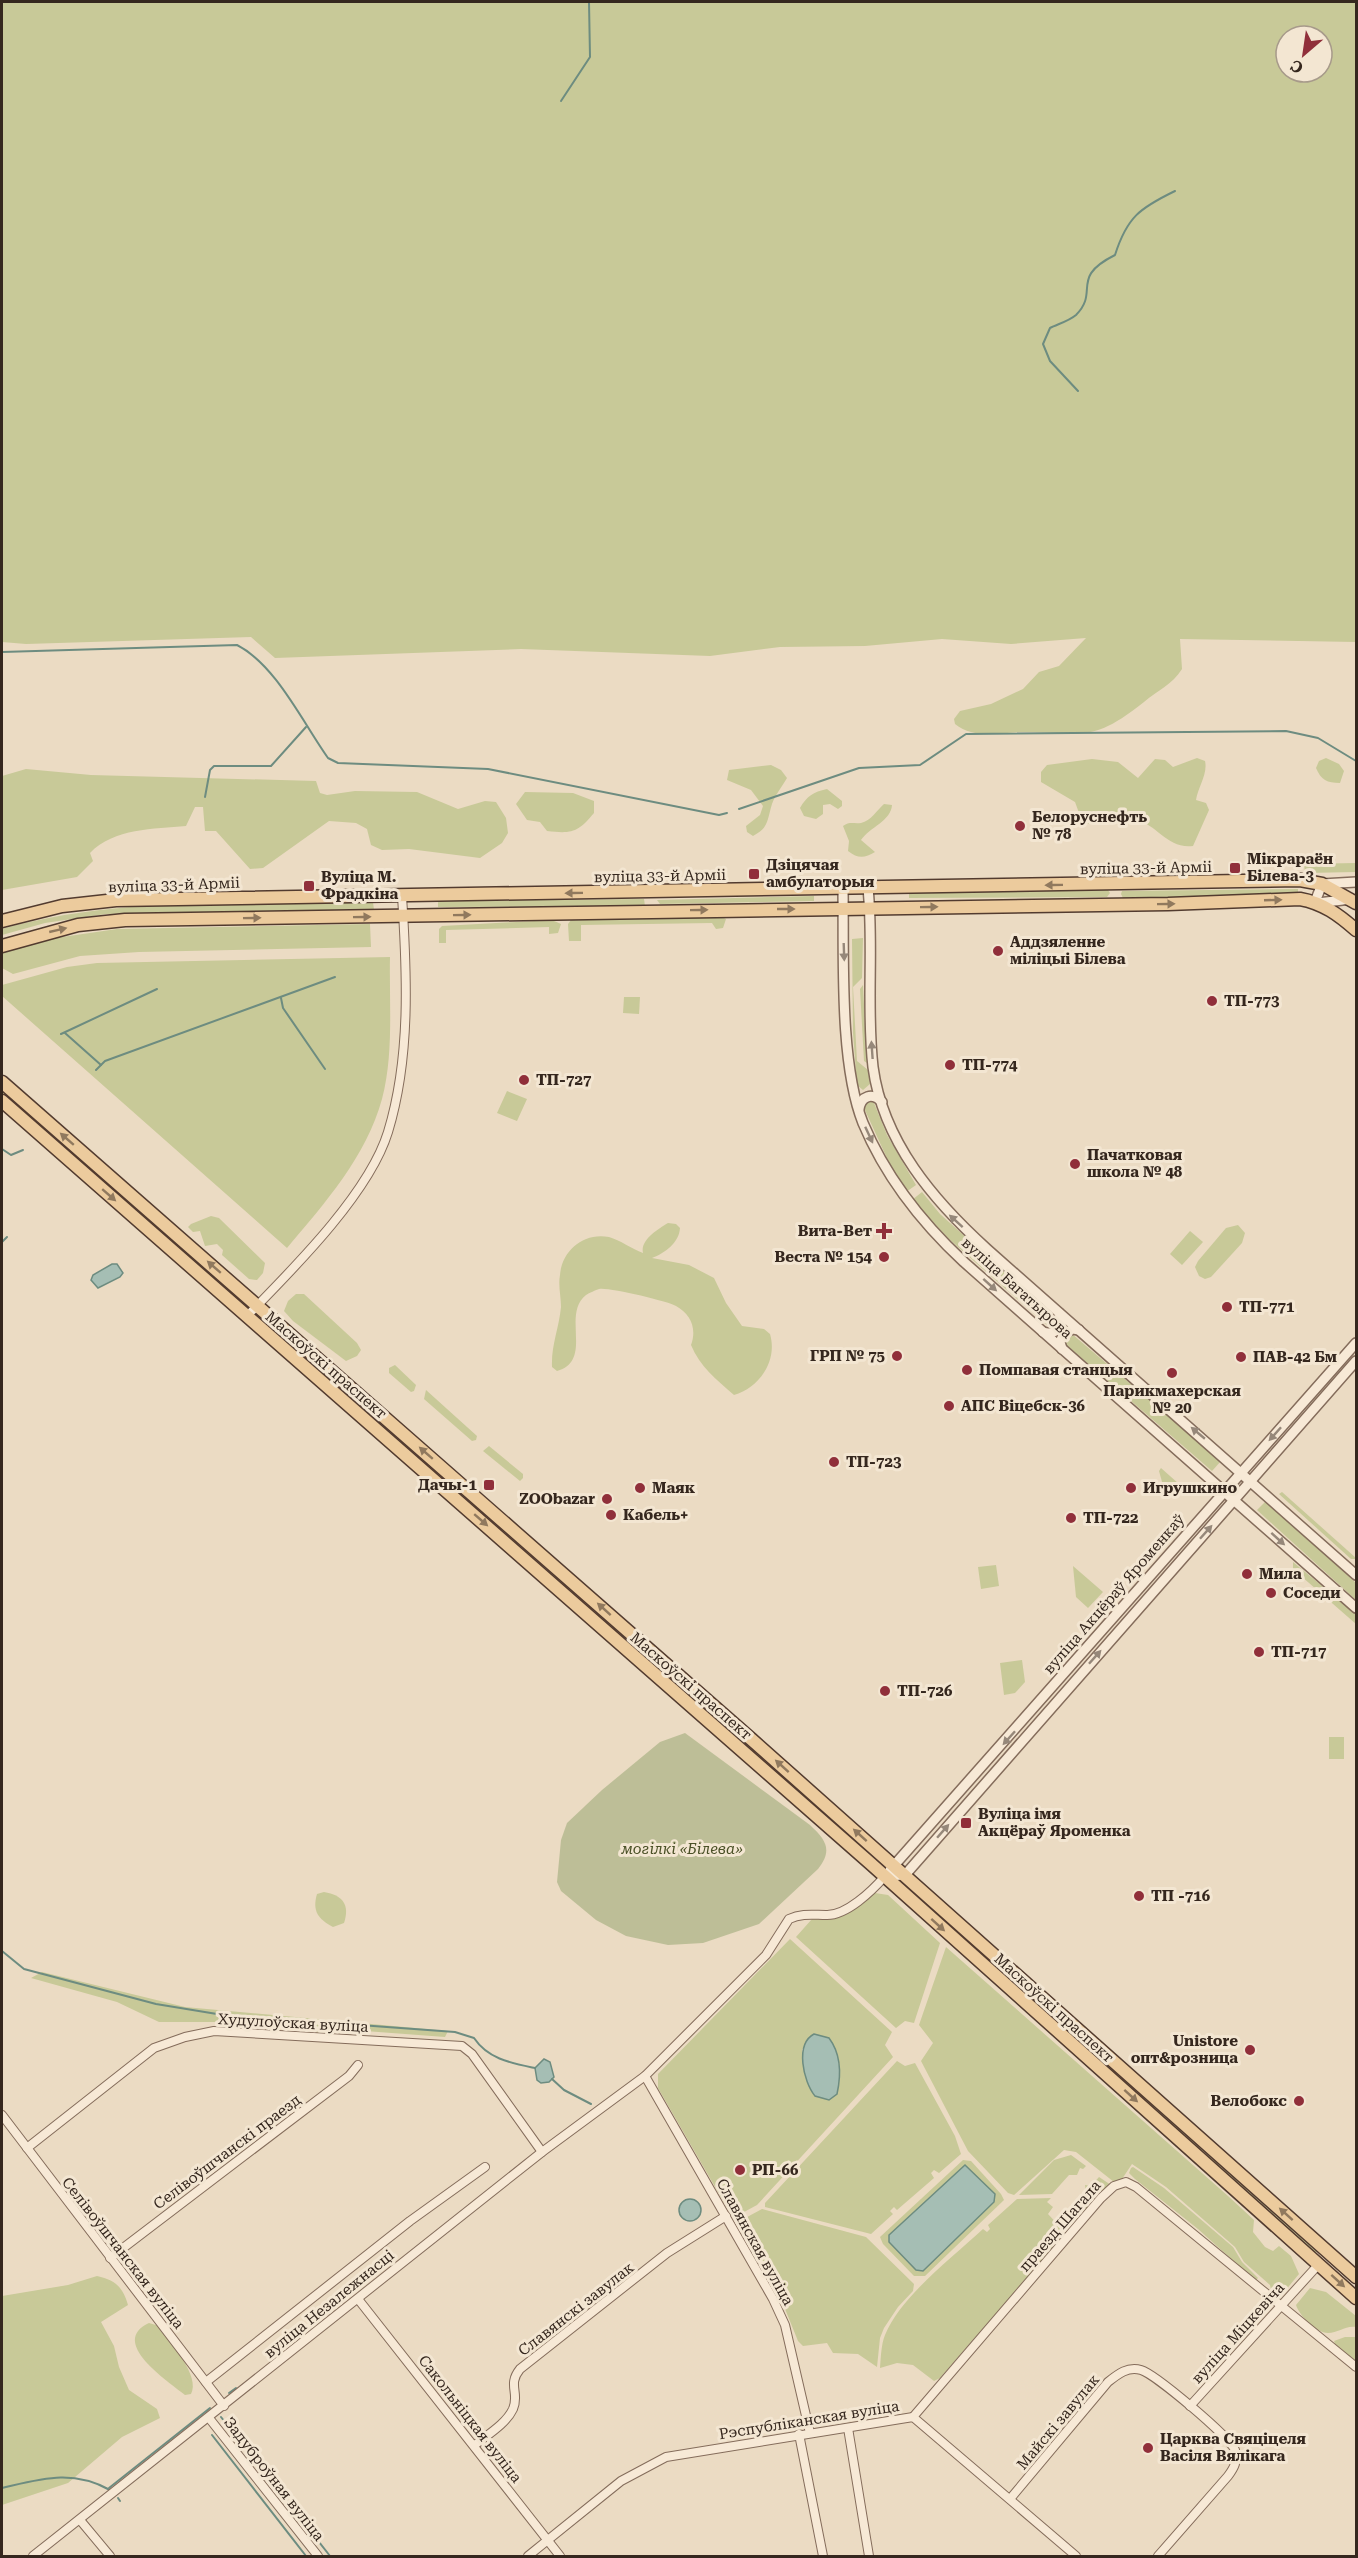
<svg xmlns="http://www.w3.org/2000/svg" width="1358" height="2558" viewBox="0 0 1358 2558" font-family="'Roboto Serif',serif">
<rect width="100%" height="100%" fill="#ebdbc3"/>
<!-- green -->
<g fill="#c8c998" fill-rule="evenodd">
<path d="M2 2H1356V642L1180 639 1182 669C1172 685 1158 690 1144 702 1092 743 1086 732 1025 732 1001 732 975 740 955 724L954 719 960 711 991 704 1023 689 1039 672 1059 666 1086 638 1011 644 942 639 865 646 780 647 710 656 521 649 275 658 251 637 26 644 2 642ZM1286 36H1322V72H1286Z"/>
<path d="M1197 758 1205 761C1208 774 1198 787 1196 800L1206 803 1209 810 1193 846C1167 849 1158 825 1135 819 1121 816 1101 821 1088 824L1082 821 1075 802 1041 782V772L1047 765 1092 759 1118 762 1138 778 1155 759 1165 760 1173 767Z"/>
<path d="M1326 758 1339 764 1344 771 1340 783C1327 783 1321 780 1316 768L1319 761Z"/>
<path d="M771 765 781 770 787 778C782 787 775 795 772 804 767 820 769 828 753 836L747 832 746 826 760 815 763 806 751 790 727 780 729 770Z"/>
<path d="M26 769 91 775 316 781 320 793 327 795 355 791 417 792 458 809 485 801 496 802 506 818 508 833 502 843 480 858 409 849 382 850 371 845 367 829 356 823 329 821 263 868 250 869 216 831H205L203 807H195L186 826C154 829 114 828 90 853L93 861 77 877 2 890V776Z"/>
<path d="M827 789 842 801V806L838 809 830 804 823 805V814L816 819 804 816 800 808C807 796 813 792 827 789Z"/>
<path d="M525 792 573 793 594 801V813C578 832 573 834 547 831L540 822 527 820 516 804Z"/>
<path d="M884 804 892 805C891 821 870 827 861 840L875 852C865 858 858 859 848 851L849 841 843 826C850 821 853 824 861 823 871 821 877 810 884 804Z"/>
<polygon points="1356,863 1356,872 1305,873 1304,864"/>
<polygon points="1298,889 1298,895 1123,898 1121,894 1122,891"/>
<polygon points="1108,890 1110,893 1107,897 909,898 909,893"/>
<polygon points="814,896 814,901 660,904 657,900"/>
<polygon points="644,899 645,906 438,907 438,901"/>
<path d="M373 902 374 910 106 914 45 923 2 935V929C122 895 249 905 373 902Z"/>
<polygon points="722,917 726,919 723,928 716,929 712,923 581,925 581,941 569,941 568,924 571,920"/>
<polygon points="552,920 561,924 558,933 549,934 549,927 446,930 446,943 439,943 439,929 442,926"/>
<polygon points="370,924 371,947 139,952 80,956 13,974 2,968 2,953 4,951 35,941 117,929"/>
<polygon points="863,938 862,978 853,987 857,1061 868,1070 870,1084 863,1090 857,1085 853,1033 852,939"/>
<path d="M390 957C389 1003 394 1054 382 1099 366 1157 325 1203 287 1248L2 996V985L67 967 97 963Z"/>
<polygon points="863,985 867,1063 864,1061 860,989"/>
<polygon points="624,997 640,997 639,1014 623,1013"/>
<polygon points="2,1086 239,1294 235,1299 2,1094"/>
<polygon points="507,1091 527,1099 517,1121 497,1113"/>
<polygon points="870,1101 874,1103 887,1135 916,1185 906,1192 891,1167 864,1108 866,1102"/>
<polygon points="922,1192 940,1214 1057,1319 1058,1322 1053,1328 1048,1326 950,1240 912,1200"/>
<polygon points="211,1216 219,1218 265,1263 263,1273 257,1280 249,1279 222,1255 223,1250 217,1244 205,1246 200,1231 193,1232 188,1227 191,1224"/>
<path d="M668 1223 676 1224 680 1228C679 1243 665 1253 652 1258L689 1265 714 1278 726 1303 742 1326 764 1329 770 1334C778 1361 759 1388 734 1395 716 1379 700 1367 691 1345 697 1329 691 1314 676 1306 667 1301 608 1287 599 1289 596 1290 589 1293 586 1295 561 1315 594 1360 557 1371L552 1367C551 1346 559 1328 561 1307 561 1297 558 1285 560 1275 562 1250 584 1232 609 1237 620 1240 632 1249 643 1253 640 1240 658 1229 668 1223Z"/>
<polygon points="1238,1225 1245,1233 1242,1243 1211,1277 1205,1279 1199,1276 1195,1267 1198,1261 1226,1228"/>
<polygon points="1190,1231 1203,1242 1182,1265 1170,1254"/>
<polygon points="296,1294 304,1294 357,1343 361,1350 357,1356 346,1361 293,1321 284,1311 288,1301"/>
<polygon points="1072,1334 1221,1461 1212,1471 1064,1343 1067,1335"/>
<polygon points="395,1365 416,1385 414,1391 411,1392 389,1373 389,1368"/>
<polygon points="426,1390 477,1436 476,1440 472,1441 424,1399"/>
<polygon points="489,1446 523,1474 523,1478 520,1481 483,1451"/>
<polygon points="1161,1468 1179,1484 1179,1487 1164,1489 1159,1471"/>
<polygon points="1282,1492 1356,1558 1356,1559 1351,1559 1279,1494"/>
<polygon points="1266,1501 1356,1583 1356,1600 1257,1510"/>
<polygon points="1293,1562 1356,1614 1356,1624 1293,1569"/>
<polygon points="996,1565 999,1586 981,1589 978,1567"/>
<polygon points="1073,1566 1103,1592 1088,1608 1076,1597"/>
<polygon points="1022,1660 1025,1682 1015,1693 1004,1695 1000,1663"/>
<rect x="1329" y="1737" width="15" height="22"/>
<path d="M324 1892C343 1895 350 1905 344 1923L333 1927C318 1919 312 1911 317 1894Z"/>
<path d="M875 1893 888 1895 940 1943 914 2023 905 2021 896 2028 796 1937 812 1919C846 1920 849 1912 875 1893Z"/>
<polygon points="920,1894 1318,2250 1317,2252 1313,2252 918,1897"/>
<path d="M790 1939 892 2032 885 2045 893 2057 757 2205 733 2218 658 2088V2074ZM829 2038 840 2068 837 2094 812 2092 802 2049Z"/>
<polygon points="946,1947 1228,2196 1254,2220 1253,2232 1265,2247 1273,2251 1279,2246 1291,2256 1299,2274 1280,2297 1272,2294 1270,2285 1244,2262 1235,2247 1166,2187 1132,2164 1122,2179 1114,2182 1076,2152 1064,2150 1014,2195 1008,2193 968,2151 921,2061 933,2043 919,2025"/>
<polygon points="42,1972 185,2007 448,2031 445,2037 365,2031 326,2033 240,2022 159,2022 117,2002 31,1978"/>
<polygon points="897,2061 905,2066 915,2063 955,2136 961,2154 939,2173 934,2170 931,2173 934,2178 897,2210 894,2207 890,2211 893,2214 871,2234 765,2207 765,2203"/>
<polygon points="1071,2155 1086,2166 1083,2169 1080,2168 1077,2175 1069,2175 1052,2194 1019,2195 1054,2160"/>
<polygon points="963,2160 971,2161 1001,2194 1004,2200 925,2276 914,2276 883,2244 880,2237"/>
<polygon points="1133,2167 1164,2188 1233,2247 1242,2262 1258,2278 1256,2280 1248,2274 1198,2229 1135,2179 1129,2173 1131,2168"/>
<polygon points="1099,2177 1111,2185 1077,2222 1071,2223 1062,2217 1062,2210 1068,2214 1086,2193 1085,2185 1091,2186"/>
<path d="M1051 2198 1047 2202 1053 2207 1048 2214 1062 2229 1063 2237 940 2378 934 2381 913 2365 897 2363 880 2368C881 2357 881 2345 885 2335 901 2296 952 2258 983 2229L987 2232 990 2229 988 2225 1017 2199Z"/>
<polygon points="762,2209 866,2237 914,2284 913,2291 898,2307 884,2328 880,2338 877,2367 858,2354 833,2353 827,2343 803,2346 798,2341 777,2289 736,2223"/>
<path d="M97 2276C115 2280 123 2287 128 2305L101 2322 114 2346 119 2367 129 2390 157 2409 160 2418 122 2437 68 2483 2 2505V2296L68 2285Z"/>
<path d="M1310 2288 1326 2292 1356 2316V2327C1346 2325 1338 2333 1328 2333 1316 2333 1299 2315 1296 2305Z"/>
<path d="M149 2323 159 2326C170 2341 201 2377 191 2394L185 2395C168 2381 108 2342 149 2323Z"/>
<polygon points="1345,2337 1356,2337 1356,2362 1335,2344 1334,2341"/>
</g>
<!-- cemetery -->
<path fill="#bdbe97" d="M685 1733 810 1825C826 1840 833 1850 818 1869L759 1924 703 1943 668 1945 626 1936 596 1920 561 1891 557 1882 561 1840 567 1823 602 1790 660 1742Z"/>
<!-- water -->
<g fill="#a5beb4" stroke="#6d8c80" stroke-width="1.5">
<polygon points="112,1264 117,1264 123,1273 120,1277 98,1288 91,1280 93,1275"/>
<path d="M814 2034 829 2038C841 2054 841 2076 837 2094L829 2100 815 2096C803 2081 795 2044 814 2034Z"/>
<polygon points="544,2059 550,2062 554,2077 549,2082 541,2083 537,2080 535,2068"/>
<polygon points="965,2165 995,2194 994,2202 923,2271 916,2270 889,2242 889,2235"/>
<circle cx="690" cy="2210" r="11"/>
</g>
<g fill="none" stroke-linecap="round" stroke-linejoin="round">
<!-- stream -->
<g stroke="#6d8c80" stroke-width="2">
<polyline points="561,101 590,57 589,2"/>
<path d="M1078 391 1050 361 1043 344 1050 328C1058 324 1069 321 1076 315 1100 291 1069 278 1115 255 1127 217 1140 208 1175 191"/>
<path d="M2 652 237 645C276 665 303 723 328 758L338 763 488 769 719 815 727 813"/>
<polyline points="205,797 210,770 214,766 271,766 306,727"/>
<polyline points="739,809 859,768 920,765 966,734 1286,731 1318,738 1356,761"/>
<polyline points="281,998 283,1008 325,1069"/>
<polyline points="65,1033 101,1065"/>
<polyline points="61,1034 157,989"/>
<polyline points="96,1070 105,1061 335,977"/>
<polyline points="2,1149 11,1155 23,1150"/>
<polyline points="2,1242 7,1237"/>
<path d="M2 1951 24 1969 156 2004 223 2015 455 2032 474 2038C488 2059 511 2063 535 2068"/>
<polyline points="552,2079 564,2090 591,2104"/>
<polyline points="229,2393 236,2388"/>
<polyline points="221,2417 330,2556"/>
<polyline points="212,2435 306,2556"/>
<path d="M2 2488C41 2479 72 2469 110 2490"/>
<polyline points="109,2488 210,2408"/>
<polyline points="118,2498 120,2501"/>
</g>
<defs>
<g id="minor">
<path d="M247 1316C292 1270 369 1194 388 1132 411 1057 407 973 402 896"/>
<polyline points="645,2076 773,2299 785,2325 810,2433"/>
<polyline points="2,2115 224,2406"/>
<polyline points="27,2148 154,2048 185,2037 214,2031 462,2046 472,2054 542,2152"/>
<polyline points="110,2258 349,2076 358,2065"/>
<polyline points="358,2299 560,2556"/>
<polyline points="206,2382 410,2221 485,2167"/>
<polyline points="1190,2406 1319,2264"/>
<polyline points="913,2417 1101,2198 1114,2186 1126,2182 1136,2187 1356,2367"/>
<polyline points="209,2418 318,2556"/>
<polyline points="848,2428 869,2556"/>
<polyline points="799,2434 823,2556"/>
<path d="M475 2445C487 2435 506 2424 513 2409 520 2393 507 2385 520 2369L667 2253 726 2216"/>
<path d="M1010 2499 1108 2382C1118 2374 1128 2366 1141 2370 1155 2374 1230 2437 1235 2450 1238 2461 1234 2468 1228 2476L1158 2556"/>
<polyline points="80,2520 110,2556"/>
<path d="M33 2556 542 2152 645 2076 766 1955 789 1919C802 1913 813 1915 826 1915 846 1916 872 1891 885 1876"/>
<polyline points="528,2556 621,2481 666,2457 913,2417 1076,2556"/>
</g>
<g id="tertiary">
<path d="M843 888C844 955 839 1063 863 1123 886 1178 921 1222 964 1262L1356 1608"/>
<path d="M868 888C874 947 866 1008 873 1067 883 1142 934 1201 987 1249L1356 1575"/>
<polyline points="1315,902 1322,884 1356,882"/>
<polyline points="1318,903 1351,899"/>
<path d="M859 1109C861 1096 872 1092 882 1102"/>
<path d="M1043 1332C1052 1335 1060 1331 1062 1321L1059 1313"/>
<polyline points="1062,1349 1060,1342 1064,1333 1073,1329 1079,1330"/>
<polyline points="890,1870 1356,1343"/>
<polyline points="885,1876 905,1875 1356,1361"/>
</g>
<g id="primary">
<polyline points="2,921 62,906 116,900 1300,880 1322,884 1356,903"/>
<path d="M2 946 78 925 125 920 1168 904 1300 899C1323 903 1339 915 1356 930"/>
<polyline points="2,1082 751,1739 1356,2277"/>
<polyline points="2,1101 870,1863 1356,2298"/>
</g>
</defs>
<!-- minor casing -->
<use href="#minor" stroke="#846c5b" stroke-width="10"/>
<!-- tertiary casing -->
<use href="#tertiary" stroke="#846c5b" stroke-width="12"/>
<!-- primary casing -->
<use href="#primary" stroke="#523b2f" stroke-width="15"/>
<!-- minor -->
<use href="#minor" stroke="#f7e9d6" stroke-width="8"/>
<!-- tertiary -->
<use href="#tertiary" stroke="#f7e9d6" stroke-width="9"/>
<!-- primary -->
<use href="#primary" stroke="#eccb9d" stroke-width="12"/>
</g>
<!-- one-way arrows -->
<defs><path id="oneway-solid" d="M-6-.8H1V-3.2L6.5 0L1 3.2V.8H-6Z" transform="scale(1.5)"/></defs>
<g fill="#90795e">
<use href="#oneway-solid" transform="translate(1054 885) rotate(179)"/>
<use href="#oneway-solid" transform="translate(574 893) rotate(179)"/>
<use href="#oneway-solid" transform="translate(1273 900) rotate(-2)"/>
<use href="#oneway-solid" transform="translate(1166 904) rotate(-1)"/>
<use href="#oneway-solid" transform="translate(929 907) rotate(-1)"/>
<use href="#oneway-solid" transform="translate(786 909)"/>
<use href="#oneway-solid" transform="translate(699 910) rotate(-1)"/>
<use href="#oneway-solid" transform="translate(462 915) rotate(-1)"/>
<use href="#oneway-solid" transform="translate(362 917) rotate(-1)"/>
<use href="#oneway-solid" transform="translate(252 918) rotate(-1)"/>
<use href="#oneway-solid" transform="translate(58 930) rotate(-13)"/>
<use href="#oneway-solid" transform="translate(67 1139) rotate(-139)"/>
<use href="#oneway-solid" transform="translate(109 1195) rotate(41)"/>
<use href="#oneway-solid" transform="translate(214 1267) rotate(-139)"/>
<use href="#oneway-solid" transform="translate(426 1453) rotate(-139)"/>
<use href="#oneway-solid" transform="translate(481 1520) rotate(41)"/>
<use href="#oneway-solid" transform="translate(604 1609) rotate(-138)"/>
<use href="#oneway-solid" transform="translate(782 1766) rotate(-138)"/>
<use href="#oneway-solid" transform="translate(860 1835) rotate(-138)"/>
<use href="#oneway-solid" transform="translate(938 1925) rotate(42)"/>
<use href="#oneway-solid" transform="translate(1131 2096) rotate(42)"/>
<use href="#oneway-solid" transform="translate(1286 2214) rotate(-138)"/>
<use href="#oneway-solid" transform="translate(1338 2281) rotate(42)"/>
</g>
<g fill="#96887a">
<use href="#oneway-solid" transform="translate(844 952) rotate(88)"/>
<use href="#oneway-solid" transform="translate(872 1050) rotate(-94)"/>
<use href="#oneway-solid" transform="translate(869 1135) rotate(65)"/>
<use href="#oneway-solid" transform="translate(956 1221) rotate(-138)"/>
<use href="#oneway-solid" transform="translate(990 1285) rotate(42)"/>
<use href="#oneway-solid" transform="translate(1198 1433) rotate(-140)"/>
<use href="#oneway-solid" transform="translate(1275 1434) rotate(132)"/>
<use href="#oneway-solid" transform="translate(1206 1532) rotate(-48)"/>
<use href="#oneway-solid" transform="translate(1278 1539) rotate(42)"/>
<use href="#oneway-solid" transform="translate(1095 1657) rotate(-48)"/>
<use href="#oneway-solid" transform="translate(1009 1738) rotate(132)"/>
<use href="#oneway-solid" transform="translate(943 1831) rotate(-49)"/>
</g>
<!-- markers -->
<g fill="#902f3a" stroke="#f3e6d2" stroke-width="2">
<circle cx="1020" cy="826" r="6"/>
<rect x="1229" y="862" width="12" height="12" rx="3"/>
<rect x="748" y="868" width="12" height="12" rx="3"/>
<rect x="303" y="880" width="12" height="12" rx="3"/>
<circle cx="998" cy="951" r="6"/>
<circle cx="1212" cy="1001" r="6"/>
<circle cx="950" cy="1065" r="6"/>
<circle cx="524" cy="1080" r="6"/>
<circle cx="1075" cy="1164" r="6"/>
<path d="M881 1222h6v6h6v6h-6v6h-6v-6h-6v-6h6z"/>
<circle cx="884" cy="1257" r="6"/>
<circle cx="1227" cy="1307" r="6"/>
<circle cx="897" cy="1356" r="6"/>
<circle cx="1241" cy="1357" r="6"/>
<circle cx="967" cy="1370" r="6"/>
<circle cx="1172" cy="1373" r="6"/>
<circle cx="949" cy="1406" r="6"/>
<circle cx="834" cy="1462" r="6"/>
<rect x="483" y="1479" width="12" height="12" rx="3"/>
<circle cx="640" cy="1488" r="6"/>
<circle cx="1131" cy="1488" r="6"/>
<circle cx="607" cy="1499" r="6"/>
<circle cx="611" cy="1515" r="6"/>
<circle cx="1071" cy="1518" r="6"/>
<circle cx="1247" cy="1574" r="6"/>
<circle cx="1271" cy="1593" r="6"/>
<circle cx="1259" cy="1652" r="6"/>
<circle cx="885" cy="1691" r="6"/>
<rect x="960" y="1817" width="12" height="12" rx="3"/>
<circle cx="1139" cy="1896" r="6"/>
<circle cx="1250" cy="2050" r="6"/>
<circle cx="1299" cy="2101" r="6"/>
<circle cx="740" cy="2170" r="6"/>
<circle cx="1148" cy="2448" r="6"/>
</g>
<g text-anchor="middle" stroke-width="6" stroke-linejoin="round" paint-order="stroke">
<!-- poi labels -->
<g font-size="15" font-weight="bold" fill="#35271e" stroke="#f3e6d2" text-anchor="start">
<text x="1032" y="822">Белоруснефть<tspan x="1032" dy="17">№ 78</tspan></text>
<text x="1247" y="864">Мікрараён<tspan x="1247" dy="17">Білева-3</tspan></text>
<text x="766" y="870">Дзіцячая<tspan x="766" dy="17">амбулаторыя</tspan></text>
<text x="321" y="882">Вуліца М.<tspan x="321" dy="17">Фрадкіна</tspan></text>
<text x="1010" y="947">Аддзяленне<tspan x="1010" dy="17">міліцыі Білева</tspan></text>
<text x="1224" y="1006">ТП-773</text>
<text x="962" y="1070">ТП-774</text>
<text x="536" y="1085">ТП-727</text>
<text x="1087" y="1160">Пачатковая<tspan x="1087" dy="17">школа № 48</tspan></text>
<text x="872" y="1236" text-anchor="end">Вита-Вет</text>
<text x="872" y="1262" text-anchor="end">Веста № 154</text>
<text x="1239" y="1312">ТП-771</text>
<text x="885" y="1361" text-anchor="end">ГРП № 75</text>
<text x="1253" y="1362">ПАВ-42 Бм</text>
<text x="979" y="1375">Помпавая станцыя</text>
<text x="1172" y="1396" text-anchor="middle">Парикмахерская<tspan x="1172" dy="17">№ 20</tspan></text>
<text x="961" y="1411">АПС Віцебск-36</text>
<text x="846" y="1467">ТП-723</text>
<text x="477" y="1490" text-anchor="end">Дачы-1</text>
<text x="652" y="1493">Маяк</text>
<text x="1143" y="1493">Игрушкино</text>
<text x="595" y="1504" text-anchor="end">ZOObazar</text>
<text x="623" y="1520">Кабель+</text>
<text x="1083" y="1523">ТП-722</text>
<text x="1259" y="1579">Мила</text>
<text x="1283" y="1598">Соседи</text>
<text x="1271" y="1657">ТП-717</text>
<text x="897" y="1696">ТП-726</text>
<text x="978" y="1819">Вуліца імя<tspan x="978" dy="17">Акцёраў Яроменка</tspan></text>
<text x="1151" y="1901">ТП -716</text>
<text x="1238" y="2046" text-anchor="end">Unistore<tspan x="1238" dy="17">опт&amp;розница</tspan></text>
<text x="1287" y="2106" text-anchor="end">Велобокс</text>
<text x="752" y="2175">РП-66</text>
<text x="1160" y="2444">Царква Свяціцеля<tspan x="1160" dy="17">Васіля Вялікага</tspan></text>
</g>
<!-- street labels -->
<g font-size="15" fill="#35271e" stroke="#f3e6d2">
<text transform="translate(1146 868) rotate(-1)" y="5">вуліца 33-й Арміі</text>
<text transform="translate(660 876) rotate(-1)" y="5">вуліца 33-й Арміі</text>
<text transform="translate(174 885) rotate(-2)" y="5">вуліца 33-й Арміі</text>
<text transform="translate(1017 1288) rotate(42)" y="5">вуліца Багатырова</text>
<text transform="translate(326 1365) rotate(41)" y="5">Маскоўскі праспект</text>
<text transform="translate(1114 1594) rotate(-49)" y="5">вуліца Акцёраў Яроменкаў</text>
<text transform="translate(691 1686) rotate(41)" y="5">Маскоўскі праспект</text>
<text transform="translate(1054 2008) rotate(42)" y="5">Маскоўскі праспект</text>
<text transform="translate(293 2023) rotate(3)" y="5">Худулоўская вуліца</text>
<text transform="translate(227 2152) rotate(-37)" y="5">Селівоўшчанскі праезд</text>
<text transform="translate(1060 2226) rotate(-49)" y="5">праезд Шагала</text>
<text transform="translate(755 2242) rotate(61)" y="5">Славянская вуліца</text>
<text transform="translate(123 2253) rotate(52)" y="5">Селівоўшчанская вуліца</text>
<text transform="translate(329 2304) rotate(-39)" y="5">вуліца Незалежнасці</text>
<text transform="translate(576 2309) rotate(-38)" y="5">Славянскі завулак</text>
<text transform="translate(1238 2333) rotate(-48)" y="5">вуліца Міцкевіча</text>
<text transform="translate(470 2419) rotate(52)" y="5">Сакольніцкая вуліца</text>
<text transform="translate(809 2420) rotate(-9)" y="5">Рэспубліканская вуліца</text>
<text transform="translate(1058 2422) rotate(-50)" y="5">Майскі завулак</text>
<text transform="translate(274 2479) rotate(52)" y="5">Задуброўная вуліца</text>
</g>
<!-- park labels -->
<g font-size="15" font-style="italic" fill="#4a5026" stroke="#f3e6d2">
<text x="682" y="1854">могілкі «Білева»</text>
</g>
</g>
<!-- border -->
<rect width="1358" height="2558" fill="none" stroke="#35271e" stroke-width="6"/>
<!-- north arrow -->
<g transform="translate(1304 54) rotate(209)"><circle r="28" fill="#f3e6d2" stroke="#a79a8a" stroke-width="1.5"/>
<path d="M0-4.5L10 22L0 15L-10 22Z" fill="#902f3a"/>
<text y="-9" font-size="16" font-weight="bold" text-anchor="middle" fill="#35271e">С</text>
</g>
</svg>
